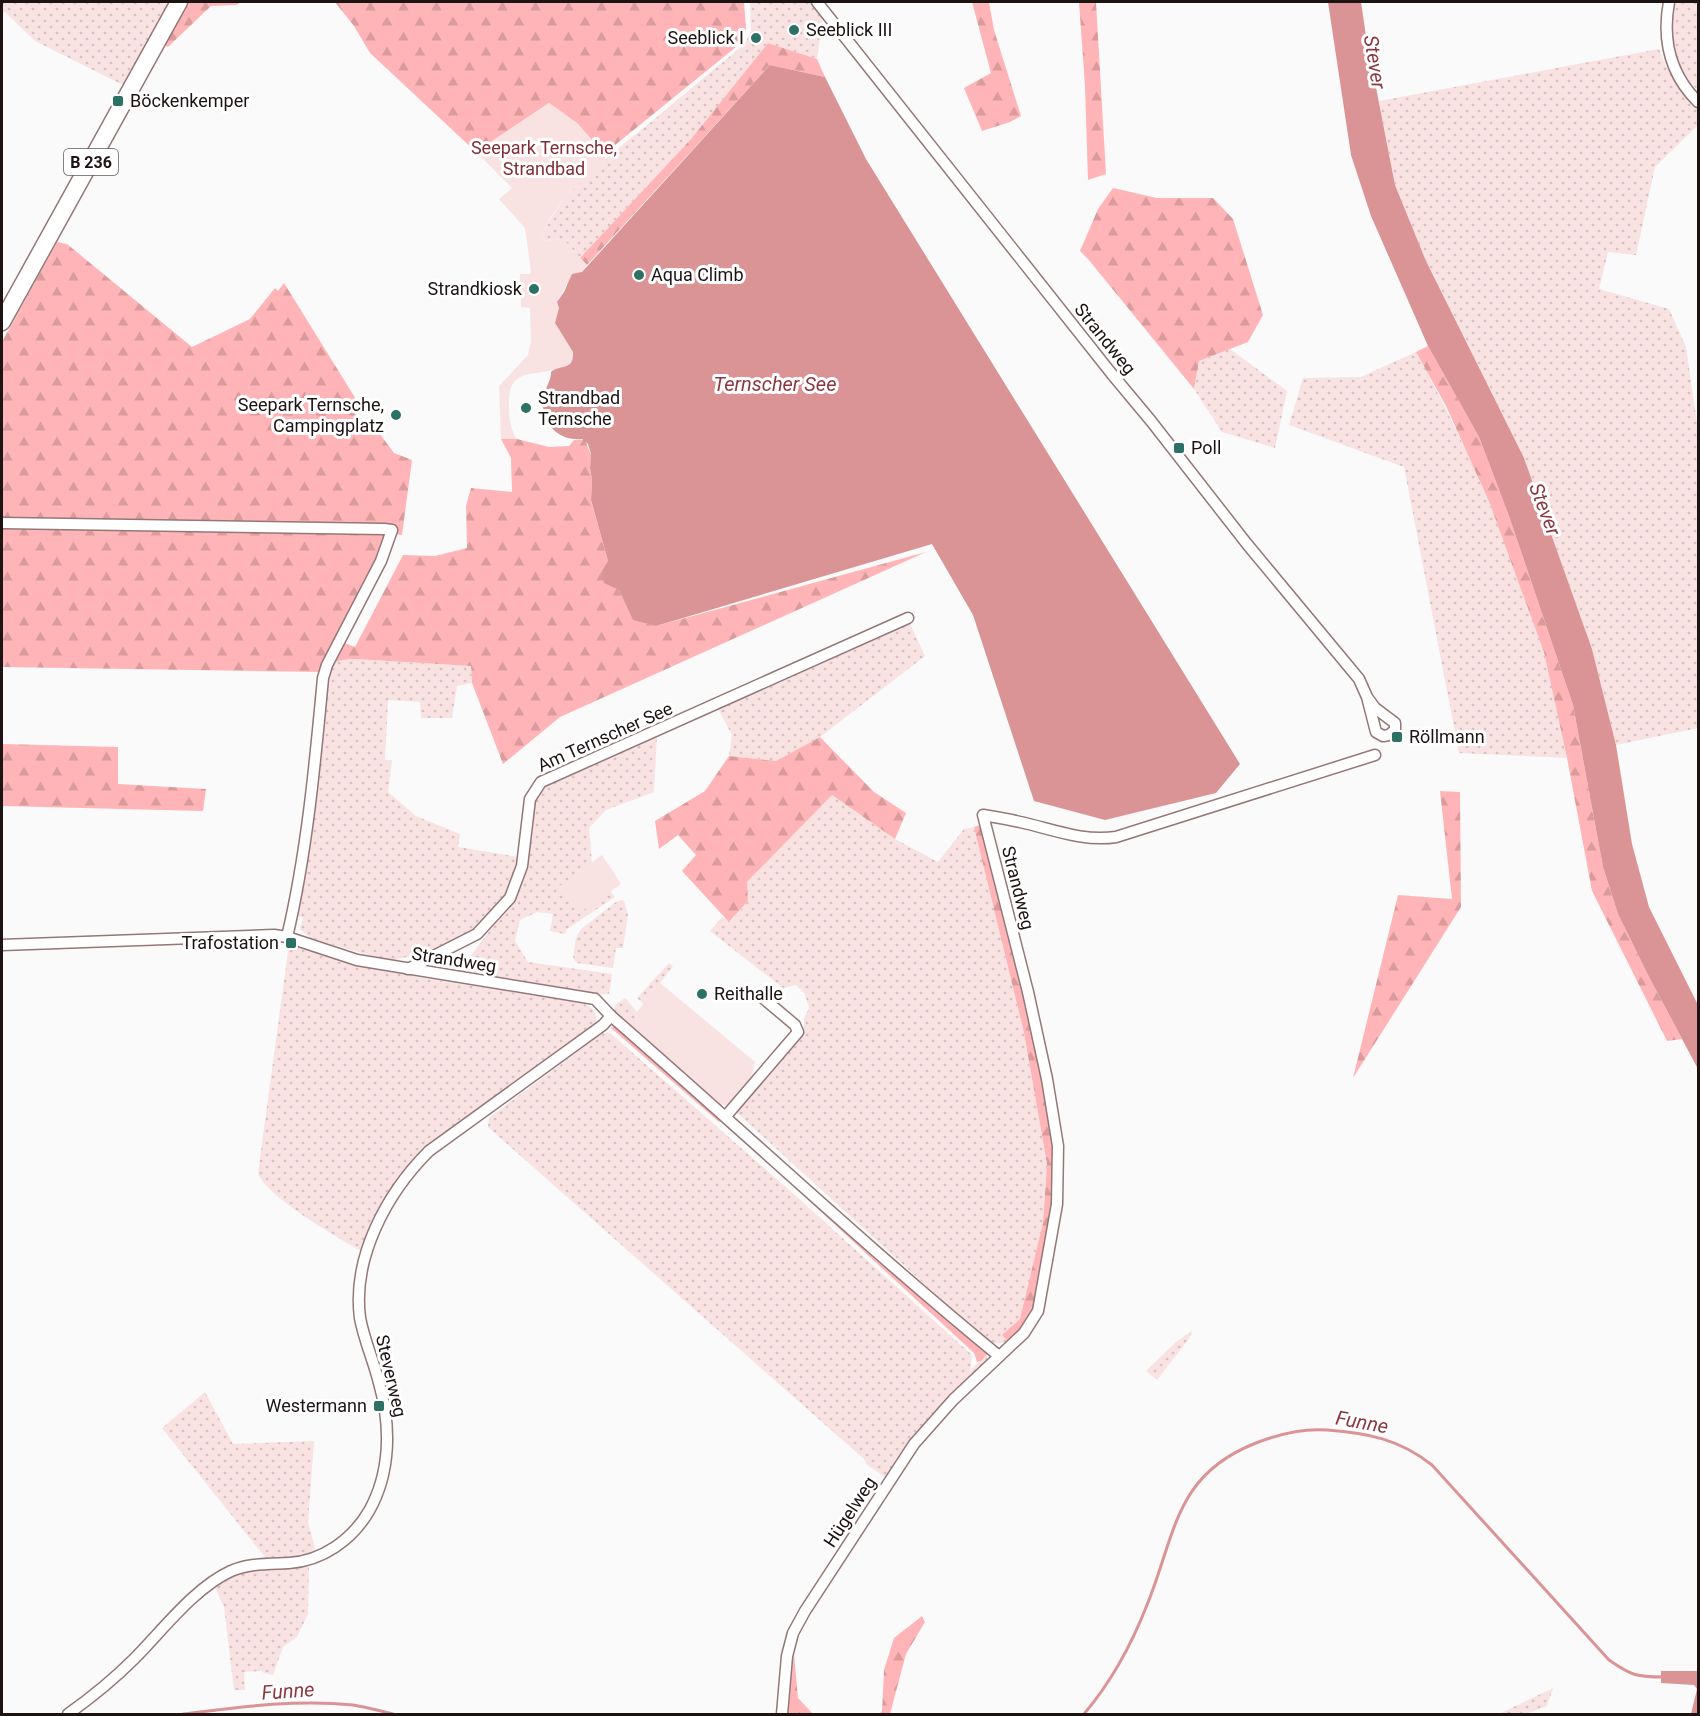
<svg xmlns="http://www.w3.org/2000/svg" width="1700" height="1716" viewBox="0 0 1700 1716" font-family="Roboto,sans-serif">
<defs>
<pattern id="grass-dots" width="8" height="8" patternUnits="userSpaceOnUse" patternTransform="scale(1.5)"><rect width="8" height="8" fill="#f9e2e2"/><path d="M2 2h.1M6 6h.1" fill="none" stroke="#d5c1c1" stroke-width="1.8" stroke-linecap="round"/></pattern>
<pattern id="forest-firs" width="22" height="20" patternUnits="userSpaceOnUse" patternTransform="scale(1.5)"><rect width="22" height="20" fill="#ffb5b7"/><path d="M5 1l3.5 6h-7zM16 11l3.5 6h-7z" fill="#da9b9c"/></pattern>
</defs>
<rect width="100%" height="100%" fill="#fafafa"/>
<!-- grass -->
<g fill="url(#grass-dots)">
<polygon points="2,2 179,2 131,89 35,41 5,12 2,13"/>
<path d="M750 2H814L823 15 817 59 768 43 691 139 580 258 563 239 541 241C553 196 620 147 656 118 685 93 715 68 745 44L751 31Z"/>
<path d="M1676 2H1698V91C1675 65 1665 36 1676 2Z"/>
<path d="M1659 49C1668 73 1681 91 1698 109V125L1655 167 1636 255 1608 252 1599 289 1669 309 1686 347 1698 430V728L1616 745 1592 649 1524 458 1426 261 1395 185 1379 101Z"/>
<polygon points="1230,349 1287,391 1275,448 1222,432 1194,389 1199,361"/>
<path d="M1416 352C1468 447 1511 547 1544 651 1554 685 1559 723 1567 758L1459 753 1404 467 1289 425 1303 378 1361 377Z"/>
<polygon points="908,620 925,656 820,737 776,761 729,756 732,735 716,705"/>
<polygon points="355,659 471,666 472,683 457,686 452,718 421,718 420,702 388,700 385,760 392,760 388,792 416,816 460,834 458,847 519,857 510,892 478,930 433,951 389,961 310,938 300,929 303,918 295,915 303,886 320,765 328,665 337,660"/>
<polygon points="657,734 654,792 606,810 589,828 592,863 559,887 579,913 610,891 615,897 567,929 565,934 550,931 553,914 537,912 520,920 515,941 528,962 612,974 609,994 595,995 458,973 520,890 526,859 532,800 541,782"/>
<path d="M832 795 895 839 938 862 964 829 974 827 1024 1033 1047 1164 1043 1223 1028 1297 1020 1319 1003 1335 1008 1341C993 1347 987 1341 976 1331L734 1110 804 1031V1019L809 1008 805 994 796 985 783 988 710 931 722 917 730 922 748 901 747 882Z"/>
<polygon points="622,900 624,901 628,914 623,948 616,948 613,968 577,963 573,958 576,938 581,929 616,902"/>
<path d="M289 944 351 963 428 979 582 1003C594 1008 596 1011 596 1024L424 1150 404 1171 388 1196 361 1251C340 1239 264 1195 258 1173Z"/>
<polygon points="669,963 673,966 644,1004 637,998"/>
<polygon points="625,998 637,1012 636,1030 619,1015 616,1016 614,1010 615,1005"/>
<polygon points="603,1033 610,1033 797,1197 972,1355 970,1371 987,1354 987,1363 888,1479 866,1464 865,1460 488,1127 489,1118"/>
<polygon points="1193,1330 1188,1340 1157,1380 1146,1371 1176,1342"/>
<polygon points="205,1392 233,1444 314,1441 308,1522 315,1548 311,1552 268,1561 162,1428"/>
<polygon points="309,1565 308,1614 297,1637 283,1647 273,1675 264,1673 261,1671 244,1672 245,1690 234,1690 224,1607 215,1587 236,1575 270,1567"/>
<polygon points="1553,1688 1547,1706 1526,1714 1499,1714"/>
</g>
<!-- forest -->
<g fill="url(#forest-firs)">
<polygon points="185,2 241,2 236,5 211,6 168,47 161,42"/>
<polygon points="335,2 744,2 746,29 736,47 604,154 578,124 549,103 476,152 370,53 354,26"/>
<polygon points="972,2 989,2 994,30 1021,116 1010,122 982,131 964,88 991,73"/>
<polygon points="1079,2 1096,2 1106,174 1088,180 1085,86"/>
<polygon points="768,43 817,59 825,77 770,65 587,265 580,258 691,139"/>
<polygon points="1113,188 1157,198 1213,198 1233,219 1263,315 1248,342 1199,361 1194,389 1088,259 1080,251 1098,209"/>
<path d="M57 242 67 244 192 347 250 319 275 288 278 291 284 283 359 404 352 410 367 430 374 426 394 453 412 460 402 535 394 534 342 642 355 647 403 555 435 556 467 548 466 506 471 488 512 492 511 458 501 439H517L549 447 569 446 574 440H585L591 455 590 468 592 480 591 501 608 561 603 571 619 590 633 619 656 626 926 552 560 717 503 764 472 683 471 666 355 659C340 660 331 660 323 672L2 667V342Z"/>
<polygon points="1428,346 1479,437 1509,516 1573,705 1603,867 1618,914 1648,975 1682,1039 1667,1041 1592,891 1567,758 1544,652 1490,504 1446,406 1416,352"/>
<polygon points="820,737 874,792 906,813 895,839 832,795 747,882 748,901 729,922 682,871 696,855 678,835 659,849 655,821 705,791 729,756 776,761"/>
<polygon points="2,744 118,747 118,784 206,789 203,811 2,806"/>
<polygon points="1440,791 1460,792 1461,907 1353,1078 1398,895 1452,899"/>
<polygon points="980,825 1029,1017 1053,1144 1055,1186 1034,1312 1023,1327 1008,1341 1002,1335 1020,1319 1043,1223 1047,1164 1024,1033 974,827"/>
<polygon points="615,1026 723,1117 719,1122 611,1028"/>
<polygon points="810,1194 987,1354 981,1361 977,1362 974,1353 807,1199"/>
<polygon points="922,1616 925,1622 906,1654 890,1714 879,1714 882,1711 884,1670 894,1638"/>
<polygon points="793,1643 798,1698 813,1714 788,1714"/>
</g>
<!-- green -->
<g fill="#f9e2e2">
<path d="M549 103 578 124 606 159C582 182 549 207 541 241L563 239 587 265 582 272 567 284 557 302 559 308 555 323 573 352C574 366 568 366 557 369 528 377 507 368 509 408 509 419 511 430 517 439H501L499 386 528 355 531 341 530 308 521 307 520 274H530L531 271 525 228 499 199 512 188 476 152Z"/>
<polygon points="602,855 621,884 579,913 558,887"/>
<polygon points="660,983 755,1062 751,1079 728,1105 720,1105 636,1030 637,1012"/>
</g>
<!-- water -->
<g fill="#db9496">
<polygon points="1328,2 1361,2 1366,36 1395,185 1426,261 1524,458 1592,649 1616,745 1632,844 1649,907 1698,1005 1698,1069 1648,975 1618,914 1603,867 1573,705 1509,516 1479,437 1428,346 1371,216 1351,155"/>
<path d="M770 65 825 77 866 159 1240 764 1216 793 1105 820 1034 801 973 615 932 544 656 626 633 620 619 590 604 583 602 571 608 561 591 500 592 480 590 468 591 454 588 444 582 439C557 442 538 420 544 395 546 386 551 381 551 372 562 364 574 371 573 352L555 323 559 308 557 302 564 292 572 274 582 272Z"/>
<polygon points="1661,1671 1698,1671 1698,1714 1691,1714 1697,1689 1694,1685 1661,1683"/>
</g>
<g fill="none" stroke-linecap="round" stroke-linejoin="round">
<!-- stream -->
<g stroke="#db9496" stroke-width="3">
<path d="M183 1714C239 1707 297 1699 353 1705 367 1707 380 1711 393 1714"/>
<path d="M1084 1714C1112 1681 1131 1646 1147 1605 1176 1534 1174 1475 1256 1443 1279 1434 1302 1428 1327 1430 1368 1433 1399 1439 1432 1465L1609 1660C1632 1676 1637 1677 1664 1677"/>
</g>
<defs>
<g id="street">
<polyline points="817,2 1111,373 1151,421 1247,544 1359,679 1367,697 1376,732 1383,736 1389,735 1395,730 1395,723 1375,708 1367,697"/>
<path d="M1669 2C1662 40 1670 74 1698 102"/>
<path d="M2 523 384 529 392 530 381 561 327 665 323 678C315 764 307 852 287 937"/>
<path d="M2 945 274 935 287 937 357 960 595 999 611 1016C741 1129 866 1247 999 1356"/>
<polyline points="408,969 477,934 510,898 522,866 530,799 541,782 908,618"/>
<polyline points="726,1116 798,1032 795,1025 763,998"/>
<path d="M68 1714C92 1697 113 1680 134 1659 162 1631 194 1588 231 1571 249 1563 269 1564 289 1563 322 1561 352 1540 369 1511 391 1472 391 1425 379 1383 374 1362 364 1340 360 1318 352 1257 387 1193 429 1151L603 1025 611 1016"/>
<path d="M782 1714 787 1656 793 1633 805 1611 914 1444 953 1400 1024 1333 1038 1311 1057 1204 1058 1146 1047 1079 1028 992 983 815C995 817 1008 819 1020 822 1052 829 1083 842 1116 837L1375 755"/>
</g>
<polyline id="primary" points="2,322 179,2"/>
</defs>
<!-- street casing -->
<use href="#street" stroke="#947777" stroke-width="13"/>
<!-- primary casing -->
<use href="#primary" stroke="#947777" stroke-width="19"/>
<!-- street -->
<use href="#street" stroke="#fff" stroke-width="10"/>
<!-- primary -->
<use href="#primary" stroke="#fff" stroke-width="16"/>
</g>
<!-- markers -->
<g fill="#2d7164" stroke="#fff" stroke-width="2">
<circle cx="794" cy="30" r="6"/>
<circle cx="756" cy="38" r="6"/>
<rect x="112" y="95" width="12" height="12" rx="3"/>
<circle cx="639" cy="275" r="6"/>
<circle cx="534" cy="289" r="6"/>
<circle cx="526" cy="408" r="6"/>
<circle cx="396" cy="415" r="6"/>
<rect x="1173" y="442" width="12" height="12" rx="3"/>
<rect x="1391" y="731" width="12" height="12" rx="3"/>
<rect x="285" y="937" width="12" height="12" rx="3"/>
<circle cx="702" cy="994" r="6"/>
<rect x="373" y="1400" width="12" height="12" rx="3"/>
</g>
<g text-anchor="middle" stroke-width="6" stroke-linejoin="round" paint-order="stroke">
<!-- shield labels -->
<rect fill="#fff" stroke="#625a5a" stroke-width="1.5" x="64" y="149" width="54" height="26" rx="4.5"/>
<g font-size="16" font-weight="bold" fill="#1e1313">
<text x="91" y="168">B 236</text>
</g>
<!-- poi labels -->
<g font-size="18" fill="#1e1313" stroke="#fff" text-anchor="start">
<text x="806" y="36">Seeblick III</text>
<text x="744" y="44" text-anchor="end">Seeblick I</text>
<text x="130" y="107">Böckenkemper</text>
<text x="651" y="281">Aqua Climb</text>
<text x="522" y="295" text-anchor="end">Strandkiosk</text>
<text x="538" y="404">Strandbad<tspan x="538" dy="21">Ternsche</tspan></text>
<text x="384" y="411" text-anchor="end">Seepark Ternsche,<tspan x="384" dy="21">Campingplatz</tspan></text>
<text x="1191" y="454">Poll</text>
<text x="1409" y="743">Röllmann</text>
<text x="279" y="949" text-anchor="end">Trafostation</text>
<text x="714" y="1000">Reithalle</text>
<text x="367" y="1412" text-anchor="end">Westermann</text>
</g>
<!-- park labels -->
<g font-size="18" fill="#822d37" stroke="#fff">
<text x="544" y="154">Seepark Ternsche,<tspan x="544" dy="21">Strandbad</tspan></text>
</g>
<!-- street labels -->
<g font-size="18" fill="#1e1313" stroke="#fff">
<text transform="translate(1105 339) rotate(51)" y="6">Strandweg</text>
<text transform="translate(605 737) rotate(-24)" y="6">Am Ternscher See</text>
<text transform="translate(1018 888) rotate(76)" y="6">Strandweg</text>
<text transform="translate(454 960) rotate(9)" y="6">Strandweg</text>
<text transform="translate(391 1376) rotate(77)" y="6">Steverweg</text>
<text transform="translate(850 1512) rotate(-57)" y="6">Hügelweg</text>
</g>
<!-- water labels -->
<g font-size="20" font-style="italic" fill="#8d3740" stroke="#fff">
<text transform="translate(1375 62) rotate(81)" y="7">Stever</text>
<text x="775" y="391">Ternscher See</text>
<text transform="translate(1545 509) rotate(69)" y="7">Stever</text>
<text transform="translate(1362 1422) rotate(10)" y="7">Funne</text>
<text transform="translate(288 1691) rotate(-4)" y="7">Funne</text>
</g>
</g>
<!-- border -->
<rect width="1700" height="1716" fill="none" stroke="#1e1313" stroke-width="6"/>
</svg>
